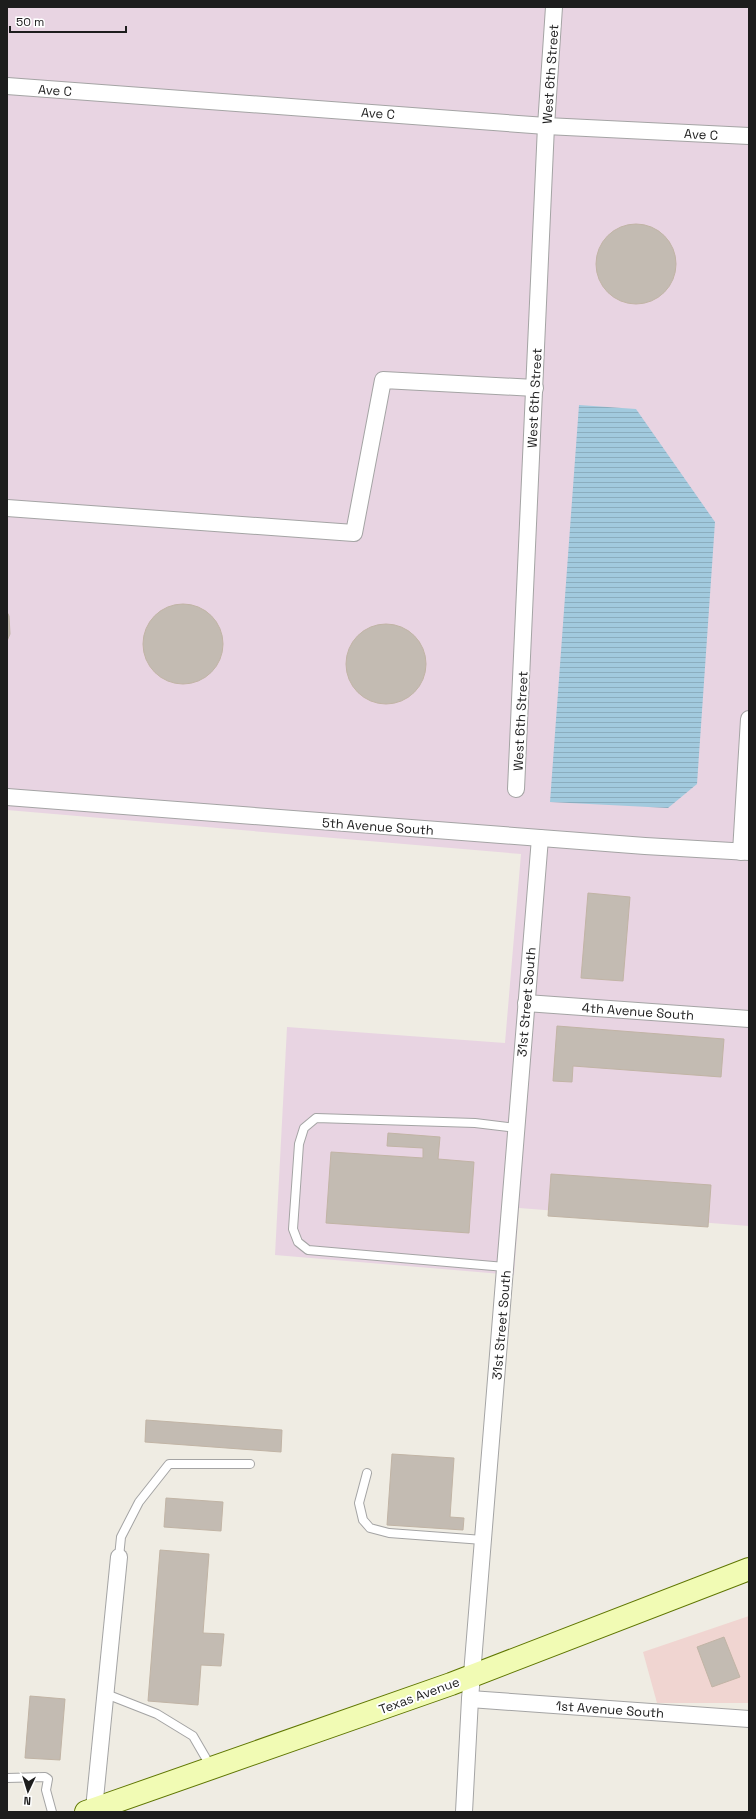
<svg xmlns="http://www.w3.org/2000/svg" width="756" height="1819" viewBox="0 0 756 1819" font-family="'Space Grotesk',sans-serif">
<defs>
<pattern id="water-rules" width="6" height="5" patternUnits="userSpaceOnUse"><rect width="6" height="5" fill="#a2cade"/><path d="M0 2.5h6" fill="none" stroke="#8badbe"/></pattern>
</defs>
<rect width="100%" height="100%" fill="#efece3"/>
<!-- commercial -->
<polygon fill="#f0d5d1" points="749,1616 749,1703 657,1703 643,1652"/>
<!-- industrial -->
<polygon fill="#e8d4e2" points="7,7 749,7 749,1226 519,1208 514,1275 275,1255 287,1027 505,1043 521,854 7,810"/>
<!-- water -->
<polygon fill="url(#water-rules)" points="579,405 636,409 715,522 697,784 668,808 550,802"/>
<!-- building -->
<g fill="#c3bbb2" stroke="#c1b4a5">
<circle cx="636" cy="264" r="40"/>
<circle cx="183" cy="644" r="40"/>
<polygon points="7,612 9,616 10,634 7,641"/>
<circle cx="386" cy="664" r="40"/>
<polygon points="588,893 630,897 623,981 581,978"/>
<polygon points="557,1026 724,1039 721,1077 573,1066 572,1082 553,1081"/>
<polygon points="388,1133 440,1137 438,1159 474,1162 469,1233 326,1223 331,1152 423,1158 423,1148 387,1146"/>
<polygon points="551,1174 711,1185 708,1227 548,1216"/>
<polygon points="146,1420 282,1430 281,1452 145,1442"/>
<polygon points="392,1454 454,1458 450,1517 464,1518 463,1530 387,1525"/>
<polygon points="166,1498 223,1502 221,1531 164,1527"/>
<polygon points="160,1550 209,1554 203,1633 224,1634 221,1666 201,1665 198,1705 148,1701"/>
<polygon points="724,1637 740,1677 712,1687 697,1647"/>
<polygon points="30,1696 65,1699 60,1760 25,1758"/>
</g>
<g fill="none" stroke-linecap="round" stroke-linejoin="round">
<defs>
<g id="service">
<polyline points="505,1267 308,1250 298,1242 293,1229 299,1144 304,1128 316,1118 475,1123 516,1128"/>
<polyline points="367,1473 359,1503 363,1520 370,1528 389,1533 483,1540"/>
<polyline points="119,1557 121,1537 139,1502 169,1464 250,1464"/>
<polyline points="106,1694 157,1714 193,1736 211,1767"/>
<polyline points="7,1778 45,1777 48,1779 46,1790 52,1812"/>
</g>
<g id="minor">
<polyline points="7,86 546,126 749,136"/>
<polyline points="7,508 354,533 383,380 535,388"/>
<polyline points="516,789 546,126 554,7"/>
<polyline points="7,797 645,846 749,852"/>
<polyline points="741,852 749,719"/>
<polyline points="526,1003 749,1019"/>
<polyline points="470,1699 749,1719"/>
<polyline points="94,1809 119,1557"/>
<polyline points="464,1812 470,1699 540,838"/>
</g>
<polyline id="secondary" points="86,1812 451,1684 749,1569"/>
</defs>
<!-- service casing -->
<use href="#service" stroke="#a4a4a4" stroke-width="10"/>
<!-- minor casing -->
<use href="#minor" stroke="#a4a4a4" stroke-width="18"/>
<!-- secondary casing -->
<use href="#secondary" stroke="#5f7602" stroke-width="24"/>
<!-- service -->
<use href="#service" stroke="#fff" stroke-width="8"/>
<!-- minor -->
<use href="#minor" stroke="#fff" stroke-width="16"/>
<!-- secondary -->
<use href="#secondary" stroke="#f1fbb4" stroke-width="22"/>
</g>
<g text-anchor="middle" stroke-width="4" stroke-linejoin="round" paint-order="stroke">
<!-- street labels -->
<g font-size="13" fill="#1d1d1d" stroke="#fff">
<text transform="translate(550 74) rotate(-86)" y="5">West 6th Street</text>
<text transform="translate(55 90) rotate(4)" y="5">Ave C</text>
<text transform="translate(378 113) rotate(4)" y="5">Ave C</text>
<text transform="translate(701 134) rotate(3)" y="5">Ave C</text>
<text transform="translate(534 398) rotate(-87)" y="5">West 6th Street</text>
<text transform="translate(520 721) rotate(-87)" y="5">West 6th Street</text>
<text transform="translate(378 826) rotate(4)" y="5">5th Avenue South</text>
<text transform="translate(526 1002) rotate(-85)" y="5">31st Street South</text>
<text transform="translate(638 1011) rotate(4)" y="5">4th Avenue South</text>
<text transform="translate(501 1325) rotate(-85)" y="5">31st Street South</text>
<text transform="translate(419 1695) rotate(-20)" y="5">Texas Avenue</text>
<text transform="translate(610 1709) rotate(4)" y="5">1st Avenue South</text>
</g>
</g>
<!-- border -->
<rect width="756" height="1819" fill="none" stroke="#1d1d1d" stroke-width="16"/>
<!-- north arrow -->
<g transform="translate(28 1791) rotate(184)" stroke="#ffffff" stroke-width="3" paint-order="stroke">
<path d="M0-3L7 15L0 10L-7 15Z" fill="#1d1d1d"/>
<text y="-6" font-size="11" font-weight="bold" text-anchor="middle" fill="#1d1d1d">N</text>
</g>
<!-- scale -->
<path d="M10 26v6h116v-6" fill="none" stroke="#1d1d1d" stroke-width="2"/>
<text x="16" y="26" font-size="12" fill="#1d1d1d" stroke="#ffffff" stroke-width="3" paint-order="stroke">50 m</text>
</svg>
